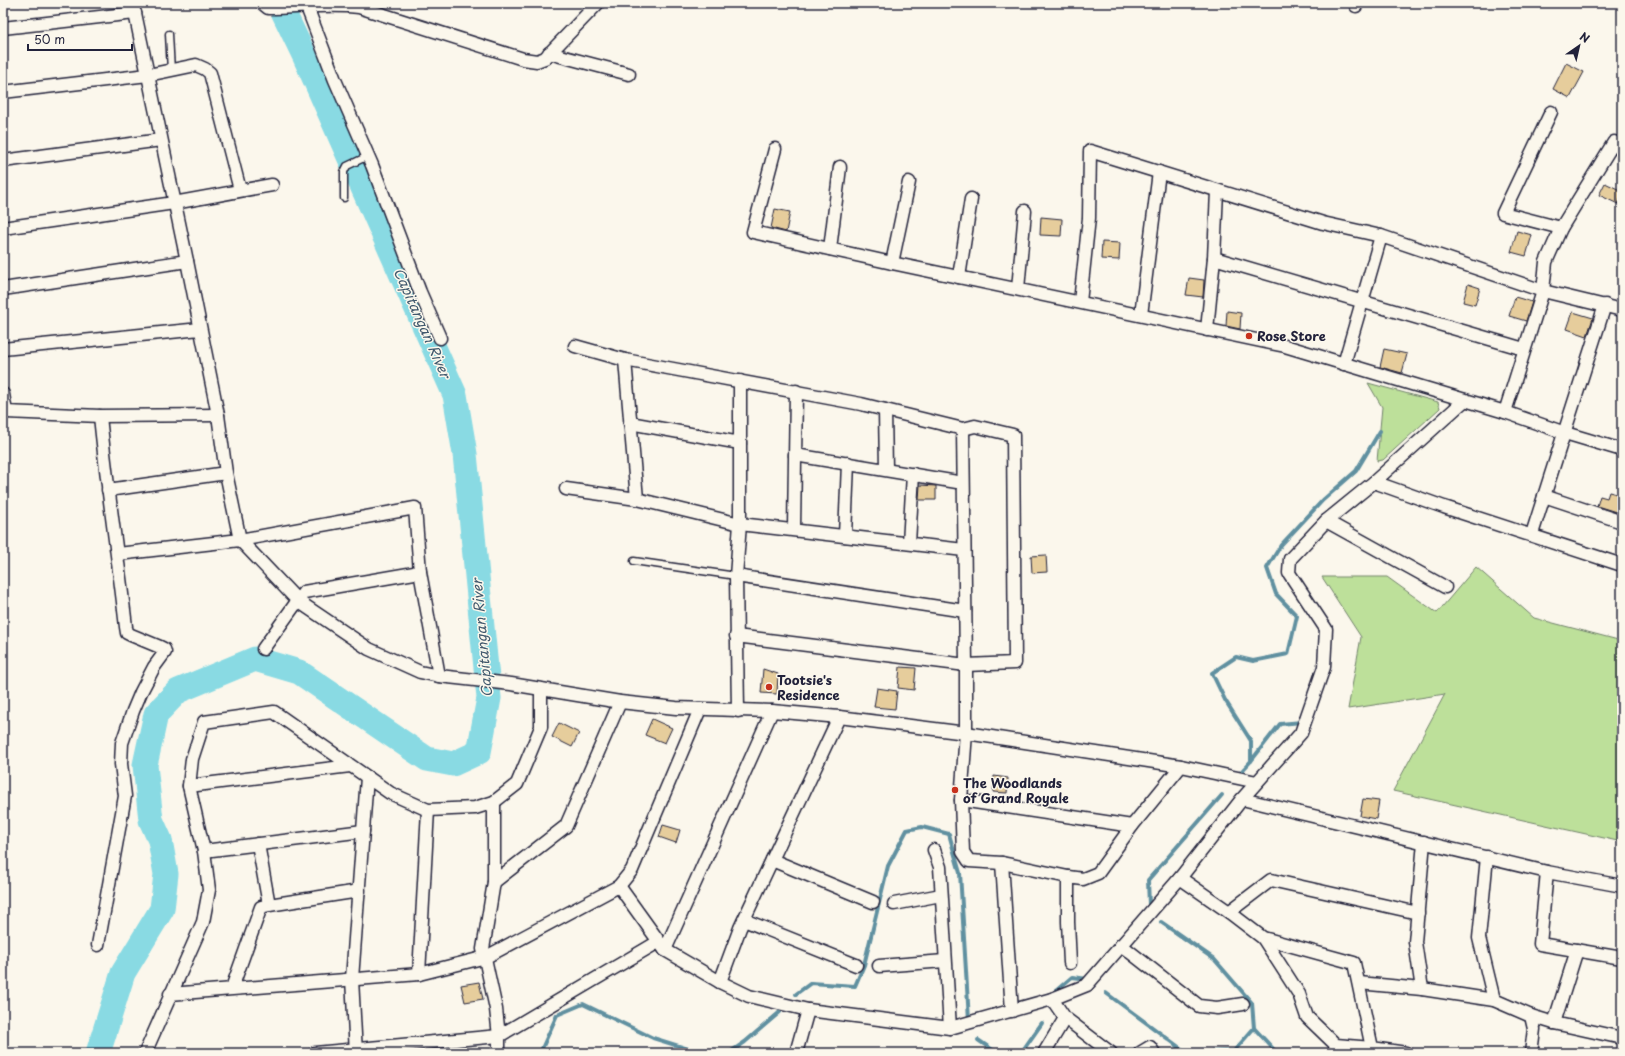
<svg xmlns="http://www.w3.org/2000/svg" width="1625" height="1056" viewBox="0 0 1625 1056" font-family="'Playpen Sans',sans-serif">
<rect width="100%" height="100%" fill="#fbf7ec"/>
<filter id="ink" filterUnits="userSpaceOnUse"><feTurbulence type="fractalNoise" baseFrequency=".025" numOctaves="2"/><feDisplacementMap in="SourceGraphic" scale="8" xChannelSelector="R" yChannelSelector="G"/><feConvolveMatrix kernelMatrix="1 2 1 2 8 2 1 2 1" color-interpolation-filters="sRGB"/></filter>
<g filter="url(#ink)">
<!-- green -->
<g fill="#bde09a" stroke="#70816a">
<polygon points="1368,383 1438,402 1440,408 1383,460 1377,461 1382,407"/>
<polygon points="1476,567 1534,618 1622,641 1622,842 1393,791 1445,694 1348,709 1361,637 1322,577 1387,577 1437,613"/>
</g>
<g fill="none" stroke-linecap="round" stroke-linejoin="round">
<!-- stream -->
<g stroke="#6090a0" stroke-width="4">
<polyline points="1251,761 1280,724 1302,722"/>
<polyline points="1239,774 1251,761 1251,741 1225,700 1212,673 1236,657 1253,661 1288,654 1297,616 1276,594 1267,568 1281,545 1323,500 1356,471 1380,431"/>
<polyline points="1149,905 1148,880 1222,795"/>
<polyline points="1106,993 1187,1053 1234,1051 1254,1028 1252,1003 1214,959 1161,922"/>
<polyline points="796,994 811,983 855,986 864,965 888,866 907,830 922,827 949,834 960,873 969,1020"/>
<polyline points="1051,995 1072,977 1088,979"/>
<polyline points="1254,1028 1277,1053"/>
<polyline points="978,1040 997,1053"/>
<polyline points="540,1053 557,1015 583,1004 653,1038 701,1053"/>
<polyline points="729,1053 745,1042 780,1012"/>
<polyline points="1021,1053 1042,1023"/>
</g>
<!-- river -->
<polyline stroke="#89dae3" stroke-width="25" points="98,1053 123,973 162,909 166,874 160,840 151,820 145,765 156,714 178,691 255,659 299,672 427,759 453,764 479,752 489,698 465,454 455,395 304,55 279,3"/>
</g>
<!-- building -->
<g fill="#e6cd9c" stroke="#22223b">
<polygon points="1566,63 1584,72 1570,98 1553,89"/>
<polygon points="1605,183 1622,191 1622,195 1618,204 1599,195"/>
<polygon points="775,209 790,212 786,232 771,228"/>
<polygon points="1041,217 1062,219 1061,236 1040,235"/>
<polygon points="1517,231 1532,235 1526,256 1511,252"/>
<polygon points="1102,242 1120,243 1119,260 1101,259"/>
<polygon points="1189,278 1204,280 1203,297 1186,295"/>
<polygon points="1468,284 1480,288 1475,305 1463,302"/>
<polygon points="1515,297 1532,302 1526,321 1509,316"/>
<polygon points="1227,311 1241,313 1240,329 1226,326"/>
<polygon points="1573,312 1593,318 1587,336 1567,329"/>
<polygon points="1384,349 1407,354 1402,373 1380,367"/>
<polygon points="920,485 936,486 936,500 919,500"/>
<polygon points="1609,492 1621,495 1616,512 1597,506 1600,496 1607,498"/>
<polygon points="1046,555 1047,572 1032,573 1031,556"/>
<polygon points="900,667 916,668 914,690 898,688"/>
<polygon points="763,669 778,674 777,694 761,693"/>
<polygon points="877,688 897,691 895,709 874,707"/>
<polygon points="652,719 672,728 665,743 645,735"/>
<polygon points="559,723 579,733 572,747 552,737"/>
<polygon points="994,776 1008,778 1007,793 993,792"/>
<polygon points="1363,799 1379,801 1376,819 1360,816"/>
<polygon points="663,825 680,830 676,843 659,837"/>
<polygon points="479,982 483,999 465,1002 461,985"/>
</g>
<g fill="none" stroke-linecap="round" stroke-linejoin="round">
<defs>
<g id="service">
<polyline points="169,34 171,71"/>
<polyline points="344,198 344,172 347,166 368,156"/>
<polyline points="634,561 736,576"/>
</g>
<g id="minor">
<polyline points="130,3 135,13 187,261 218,415 226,473 240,540 298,601 369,649 420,672 439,676 511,684 620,702 676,708 772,711 839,717 966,733 1181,766 1257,782"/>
<path d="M262 3 268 8C298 8 329 3 359 7L523 59 537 61 545 58 598 3"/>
<polyline points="1356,6 1357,3"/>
<polyline points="307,7 335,80 372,165 420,292 440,338"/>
<polyline points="3,28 135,13"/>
<polyline points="549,53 629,74"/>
<polyline points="3,92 148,75 196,65 205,69 210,73 240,190"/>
<polyline points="1551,112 1503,213 1561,228"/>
<polyline points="775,149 753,232 892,263 1285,346 1505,412 1565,433 1622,450"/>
<polyline points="3,161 161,140"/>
<polyline points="3,228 174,203 272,185"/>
<polyline points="830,249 840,167"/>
<polyline points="1214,258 1524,349"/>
<polyline points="892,263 909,182"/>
<polyline points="959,277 971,199"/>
<polyline points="3,289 187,261"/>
<polyline points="1018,289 1025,211"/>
<polyline points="1080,302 1089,218 1090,151 1323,223 1381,236"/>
<polyline points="1141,315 1159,172"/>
<polyline points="1207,330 1214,258 1217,191"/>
<polyline points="575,346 625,360 861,404 963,429 975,426 1013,435 1015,663 966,665 736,636"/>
<polyline points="3,349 200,329"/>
<polyline points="625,360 637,499"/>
<polyline points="1344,364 1381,236 1543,291 1622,310"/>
<polyline points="3,394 6,412 100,416 218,415"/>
<polyline points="1465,400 1374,482 1326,521 1290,559 1289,573 1326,629 1324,667 1301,733 1242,799 1547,872 1622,886"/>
<polyline points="885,410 886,469"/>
<polyline points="1505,412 1543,291 1546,262 1561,228 1614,142"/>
<polyline points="630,423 740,443"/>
<polyline points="963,429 966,665 966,733 961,800 1132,826 1181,766"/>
<polyline points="795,455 963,483"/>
<polyline points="1374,482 1444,507 1622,565"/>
<polyline points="566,489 637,499 740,524 964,550"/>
<polyline points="108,490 226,473"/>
<polyline points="1544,496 1622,522"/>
<polyline points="1326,521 1445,587"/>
<polyline points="794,529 796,391"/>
<polyline points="1532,534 1605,305"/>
<polyline points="845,536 848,463"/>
<polyline points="909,543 913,474"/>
<polyline points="118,554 240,540 415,508 420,572 439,676"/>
<polyline points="736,576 965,611"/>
<polyline points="263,649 304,592 420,572"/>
<polyline points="738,711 736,576 740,524 740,381"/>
<polyline points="189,786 350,766"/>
<polyline points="961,800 963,852 969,861 1002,863 1068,877 1083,879 1098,873 1132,826"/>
<polyline points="494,802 494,882 483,949 496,1009 499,1036 499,1053"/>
<polyline points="934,850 940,867 950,1028"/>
<polyline points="204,851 363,831"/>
<polyline points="1487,857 1479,938 1494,1000"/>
<polyline points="772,860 873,902"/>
<polyline points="1002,863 1012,1011"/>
<polyline points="1547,872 1540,944 1622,958"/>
<polyline points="1068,877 1068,922 1070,963"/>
<polyline points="1180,878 1229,912 1263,938 1354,963 1372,1048 1406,1053"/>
<polyline points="494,882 566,826 620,702"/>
<polyline points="619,886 665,950 720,982 749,996 808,1010 950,1028 1052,999 1087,985 1180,878 1242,799"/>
<polyline points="894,904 941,895"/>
<polyline points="269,905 359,891"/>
<polyline points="1229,912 1271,880 1418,913"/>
<polyline points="744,920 856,965"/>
<polyline points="1263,938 1299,994 1307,1017 1336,1045 1372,1048"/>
<path d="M98 945 125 796 121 764 122 743 133 711 141 692 154 667 165 652 164 649 160 647 131 635 127 633 126 627C118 557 107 487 100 416"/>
<polyline points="1121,945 1199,1006 1217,1008 1243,1004"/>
<polyline points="665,950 772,711"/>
<polyline points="879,966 945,961"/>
<polyline points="419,974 428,810"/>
<polyline points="720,982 740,928 839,717"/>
<polyline points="1359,983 1422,989 1494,1000 1531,1016 1554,1023 1622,1038"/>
<polyline points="232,988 261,907 269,905 258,844"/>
<polyline points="1422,989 1415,942 1424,842"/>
<polyline points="170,994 419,974 486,957 619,886 632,870 700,709"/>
<polyline points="1065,1018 1111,1053"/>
<polyline points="1554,1023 1577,950"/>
<polyline points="145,1053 203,922 209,890 204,851 189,786 192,759 204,722 274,712 390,793 428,810 475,808 494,802 517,784 541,727 541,689"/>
<polyline points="315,1053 499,1036 658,942"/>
<polyline points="356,1053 352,979 367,777"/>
<polyline points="796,1053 808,1010"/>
<polyline points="1044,1053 1065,1018 1052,999"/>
<polyline points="1140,1053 1150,1047 1154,1053"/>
<polyline points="1531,1053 1534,1029 1531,1016"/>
</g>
</defs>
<!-- service casing -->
<use href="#service" stroke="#22223b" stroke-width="9"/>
<!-- minor casing -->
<use href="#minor" stroke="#22223b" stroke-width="15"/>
<!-- service -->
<use href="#service" stroke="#fbf7ec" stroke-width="6"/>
<!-- minor -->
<use href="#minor" stroke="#fbf7ec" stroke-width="12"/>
</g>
</g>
<!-- markers -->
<g fill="#c8321e" stroke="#fbf7ec" stroke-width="1.5">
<circle cx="1249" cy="336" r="4"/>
<circle cx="769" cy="687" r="4"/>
<circle cx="955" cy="790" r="4"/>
</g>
<g text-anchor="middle" stroke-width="3" stroke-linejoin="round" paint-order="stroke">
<!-- poi labels -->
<g font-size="13" font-weight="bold" fill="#22223b" stroke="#fbf7ec" text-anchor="start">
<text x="1257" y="341">Rose Store</text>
<text x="777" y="685">Tootsie's<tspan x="777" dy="15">Residence</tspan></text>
<text x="963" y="788">The Woodlands<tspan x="963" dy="15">of Grand Royale</tspan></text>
</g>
<!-- water labels -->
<g font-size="14" font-style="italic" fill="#41596d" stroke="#fbf7ec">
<text transform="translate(422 323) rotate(66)" y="5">Capitangan River</text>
<text transform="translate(482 638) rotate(-95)" y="5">Capitangan River</text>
</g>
</g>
<!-- margin -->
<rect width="1625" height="1056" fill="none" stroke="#fbf7ec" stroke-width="16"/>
<rect x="8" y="8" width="1609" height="1040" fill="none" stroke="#22223b" stroke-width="1.5" filter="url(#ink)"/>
<!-- north arrow -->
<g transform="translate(1579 46) rotate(34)" stroke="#fbf7ec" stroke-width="3" paint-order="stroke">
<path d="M0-3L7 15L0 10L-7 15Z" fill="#22223b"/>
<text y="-6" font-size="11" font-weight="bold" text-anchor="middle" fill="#22223b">N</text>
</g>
<!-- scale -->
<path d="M28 44v6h104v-6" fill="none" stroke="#22223b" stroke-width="2"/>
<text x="34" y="44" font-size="12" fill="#22223b" stroke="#fbf7ec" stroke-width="3" paint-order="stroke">50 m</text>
</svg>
